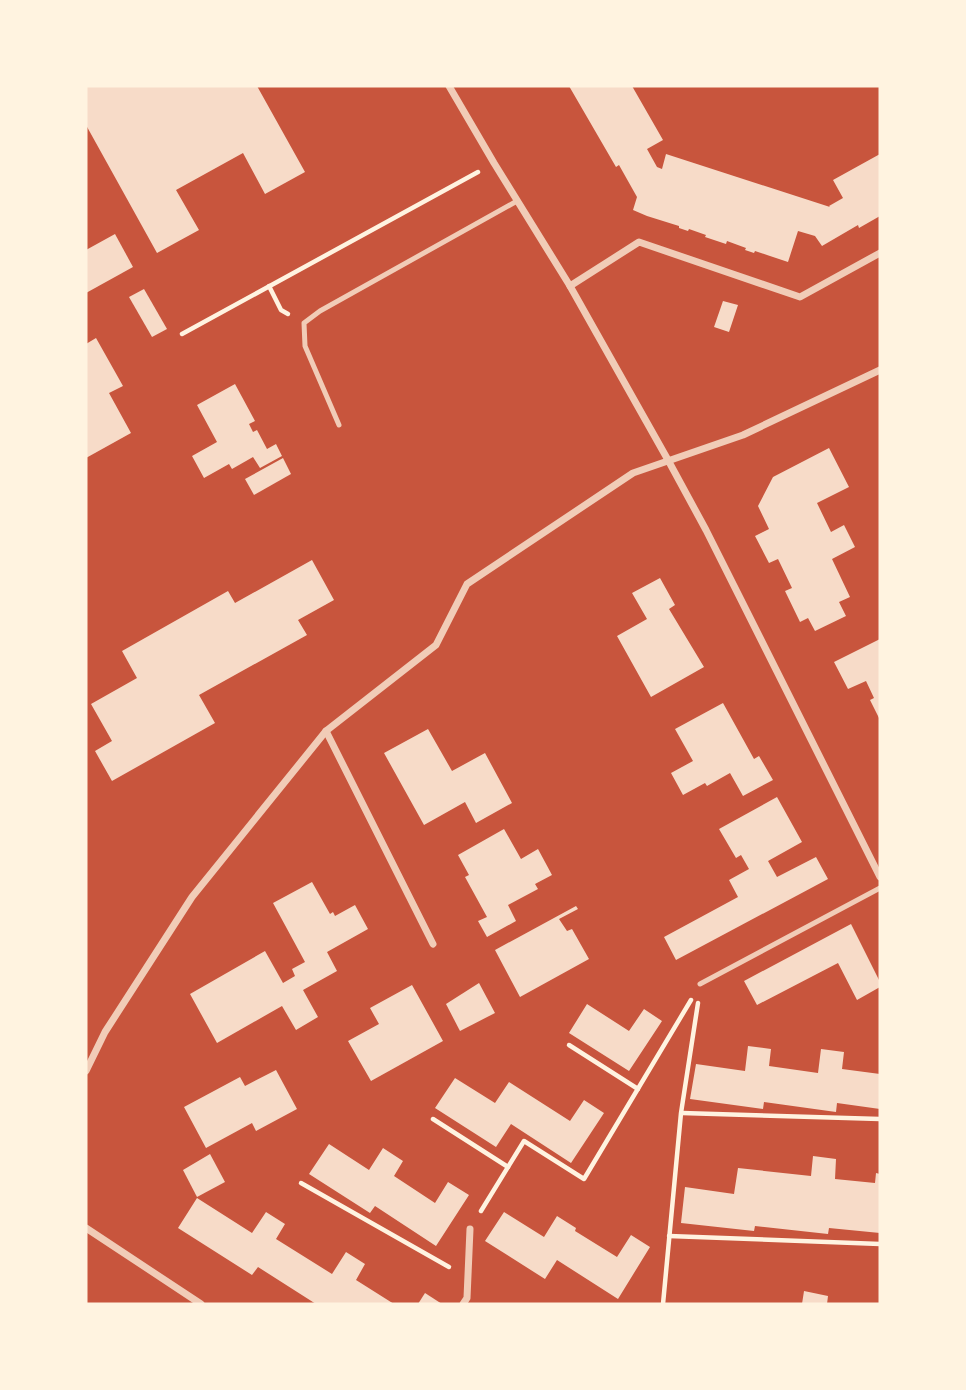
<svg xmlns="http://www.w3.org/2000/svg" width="966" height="1390" viewBox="0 0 966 1390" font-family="Overpass,sans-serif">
<rect width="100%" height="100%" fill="#c8553d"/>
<!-- building -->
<g fill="#f7dbc8">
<polygon points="86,86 257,86 305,172 265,194 243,153 176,190 199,230 157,253 86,125"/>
<polygon points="569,86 632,86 663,140 647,149 657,167 662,169 666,154 830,207 829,206 843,198 833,180 880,154 880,216 859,228 858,225 822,246 815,236 798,231 788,262 755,251 754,253 745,250 746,248 727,241 726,244 705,237 706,235 689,229 688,231 679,228 679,226 647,216 633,210 637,197 619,165 616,167"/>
<polygon points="115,234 133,267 86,293 86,250"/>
<polygon points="144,289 167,329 152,337 129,297"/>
<polygon points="723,301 738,305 729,332 714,327"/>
<polygon points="96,338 123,386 109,393 131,433 86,458 86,344"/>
<polygon points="235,384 255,421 249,424 253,432 257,430 267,449 276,444 282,456 260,468 253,457 232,469 229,464 204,478 192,456 217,442 197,405"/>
<polygon points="829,448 849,487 817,503 831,532 844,525 855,547 832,559 850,597 839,602 846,616 815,631 808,618 800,622 785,591 792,588 778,559 769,563 755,536 769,529 758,506 773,477"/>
<polygon points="283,458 291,474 254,495 245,479"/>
<polygon points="312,560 334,600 298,620 307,635 199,695 215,723 112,781 95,751 112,741 91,704 137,678 122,651 228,591 235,603"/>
<polygon points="660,578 675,605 669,609 704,667 651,697 617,636 647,619 632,593"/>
<polygon points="880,639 880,720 870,700 874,698 866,681 848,689 834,662"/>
<polygon points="723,703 754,759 759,756 773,780 743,796 730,773 707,786 705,783 683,795 671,773 693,761 675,729"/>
<polygon points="428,729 452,771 485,753 512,803 476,823 465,802 424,825 384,753"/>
<polygon points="777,797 802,842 768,861 777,877 816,857 828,879 676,960 664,937 738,897 729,880 749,869 741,855 736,858 719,829"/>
<polygon points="504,829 521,859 538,849 552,875 535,884 538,889 508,905 516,921 487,937 478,921 487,917 465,877 469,875 458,855"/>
<polygon points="312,882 330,914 333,912 335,916 355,905 368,929 327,952 337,971 303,990 318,1017 296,1030 282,1006 217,1043 190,994 265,951 283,983 295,976 292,969 305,962 273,903"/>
<polygon points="576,906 578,909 559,919 567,931 572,929 589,959 520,997 495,950"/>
<polygon points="851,924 880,982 880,987 857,1000 838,963 757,1005 744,981"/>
<polygon points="479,983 495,1013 460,1031 446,1004"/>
<polygon points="412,985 443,1041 371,1081 348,1041 379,1024 370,1008"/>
<polygon points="587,1004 629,1031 644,1009 662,1021 629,1071 569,1033"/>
<polygon points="748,1046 771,1049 769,1066 818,1073 821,1049 844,1052 842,1069 880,1074 880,1109 837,1103 836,1112 764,1102 763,1109 690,1099 696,1064 745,1071"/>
<polygon points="276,1070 297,1109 256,1131 252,1123 206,1148 184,1107 240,1077 245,1086"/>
<polygon points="455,1078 495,1103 509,1082 570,1121 584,1100 604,1113 571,1163 511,1124 496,1147 435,1108"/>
<polygon points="329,1144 369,1170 383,1148 403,1161 394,1176 435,1203 448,1182 469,1195 436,1246 375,1206 370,1213 309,1174"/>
<polygon points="210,1154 225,1182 197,1197 183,1170"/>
<polygon points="813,1156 836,1159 835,1179 875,1183 876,1173 880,1174 880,1233 829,1228 828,1234 755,1226 754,1231 681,1223 685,1187 734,1194 738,1168 811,1176"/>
<polygon points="197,1198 252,1233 266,1212 285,1224 276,1239 332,1274 346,1252 365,1264 356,1280 394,1304 316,1304 258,1267 252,1275 178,1228"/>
<polygon points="504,1212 544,1237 557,1216 576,1228 575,1231 617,1257 631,1235 650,1247 618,1299 557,1260 545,1279 485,1241"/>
<polygon points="804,1291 828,1296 827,1304 802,1304"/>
<polygon points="425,1293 442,1304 418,1304"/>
</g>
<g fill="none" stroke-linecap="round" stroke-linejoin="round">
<!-- path -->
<g stroke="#fff3e0" stroke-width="4.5">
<polyline points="269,286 281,310 288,314"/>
<polyline points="182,334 478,172"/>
<polyline points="569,1045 638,1089"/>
<polyline points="682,1113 880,1119"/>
<polyline points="433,1119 508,1167"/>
<polyline points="301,1183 449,1267"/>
<polyline points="481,1211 524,1141 584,1179 691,1000"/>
<polyline points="669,1236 880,1244"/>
<polyline points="663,1304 681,1113 698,1003"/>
</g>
<!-- service -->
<g stroke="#f1ccb7" stroke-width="5">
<polyline points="339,425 305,346 304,323 320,311 517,201"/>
<polyline points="700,984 880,888"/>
</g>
<!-- minor -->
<g stroke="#f1ccb7" stroke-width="7">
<polyline points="449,86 494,163 570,286 668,460 706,530 880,877"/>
<polyline points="570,286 639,242 800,297 880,253"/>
<polyline points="326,731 433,944"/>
<polyline points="86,1071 105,1032 192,897 326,731 436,645 467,584 633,473 743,435 880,370"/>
<polyline points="86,1228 201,1304"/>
<polyline points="463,1304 467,1298 470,1229"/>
</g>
</g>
<!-- border -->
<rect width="966" height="1390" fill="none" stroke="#fff3e0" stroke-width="175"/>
</svg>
